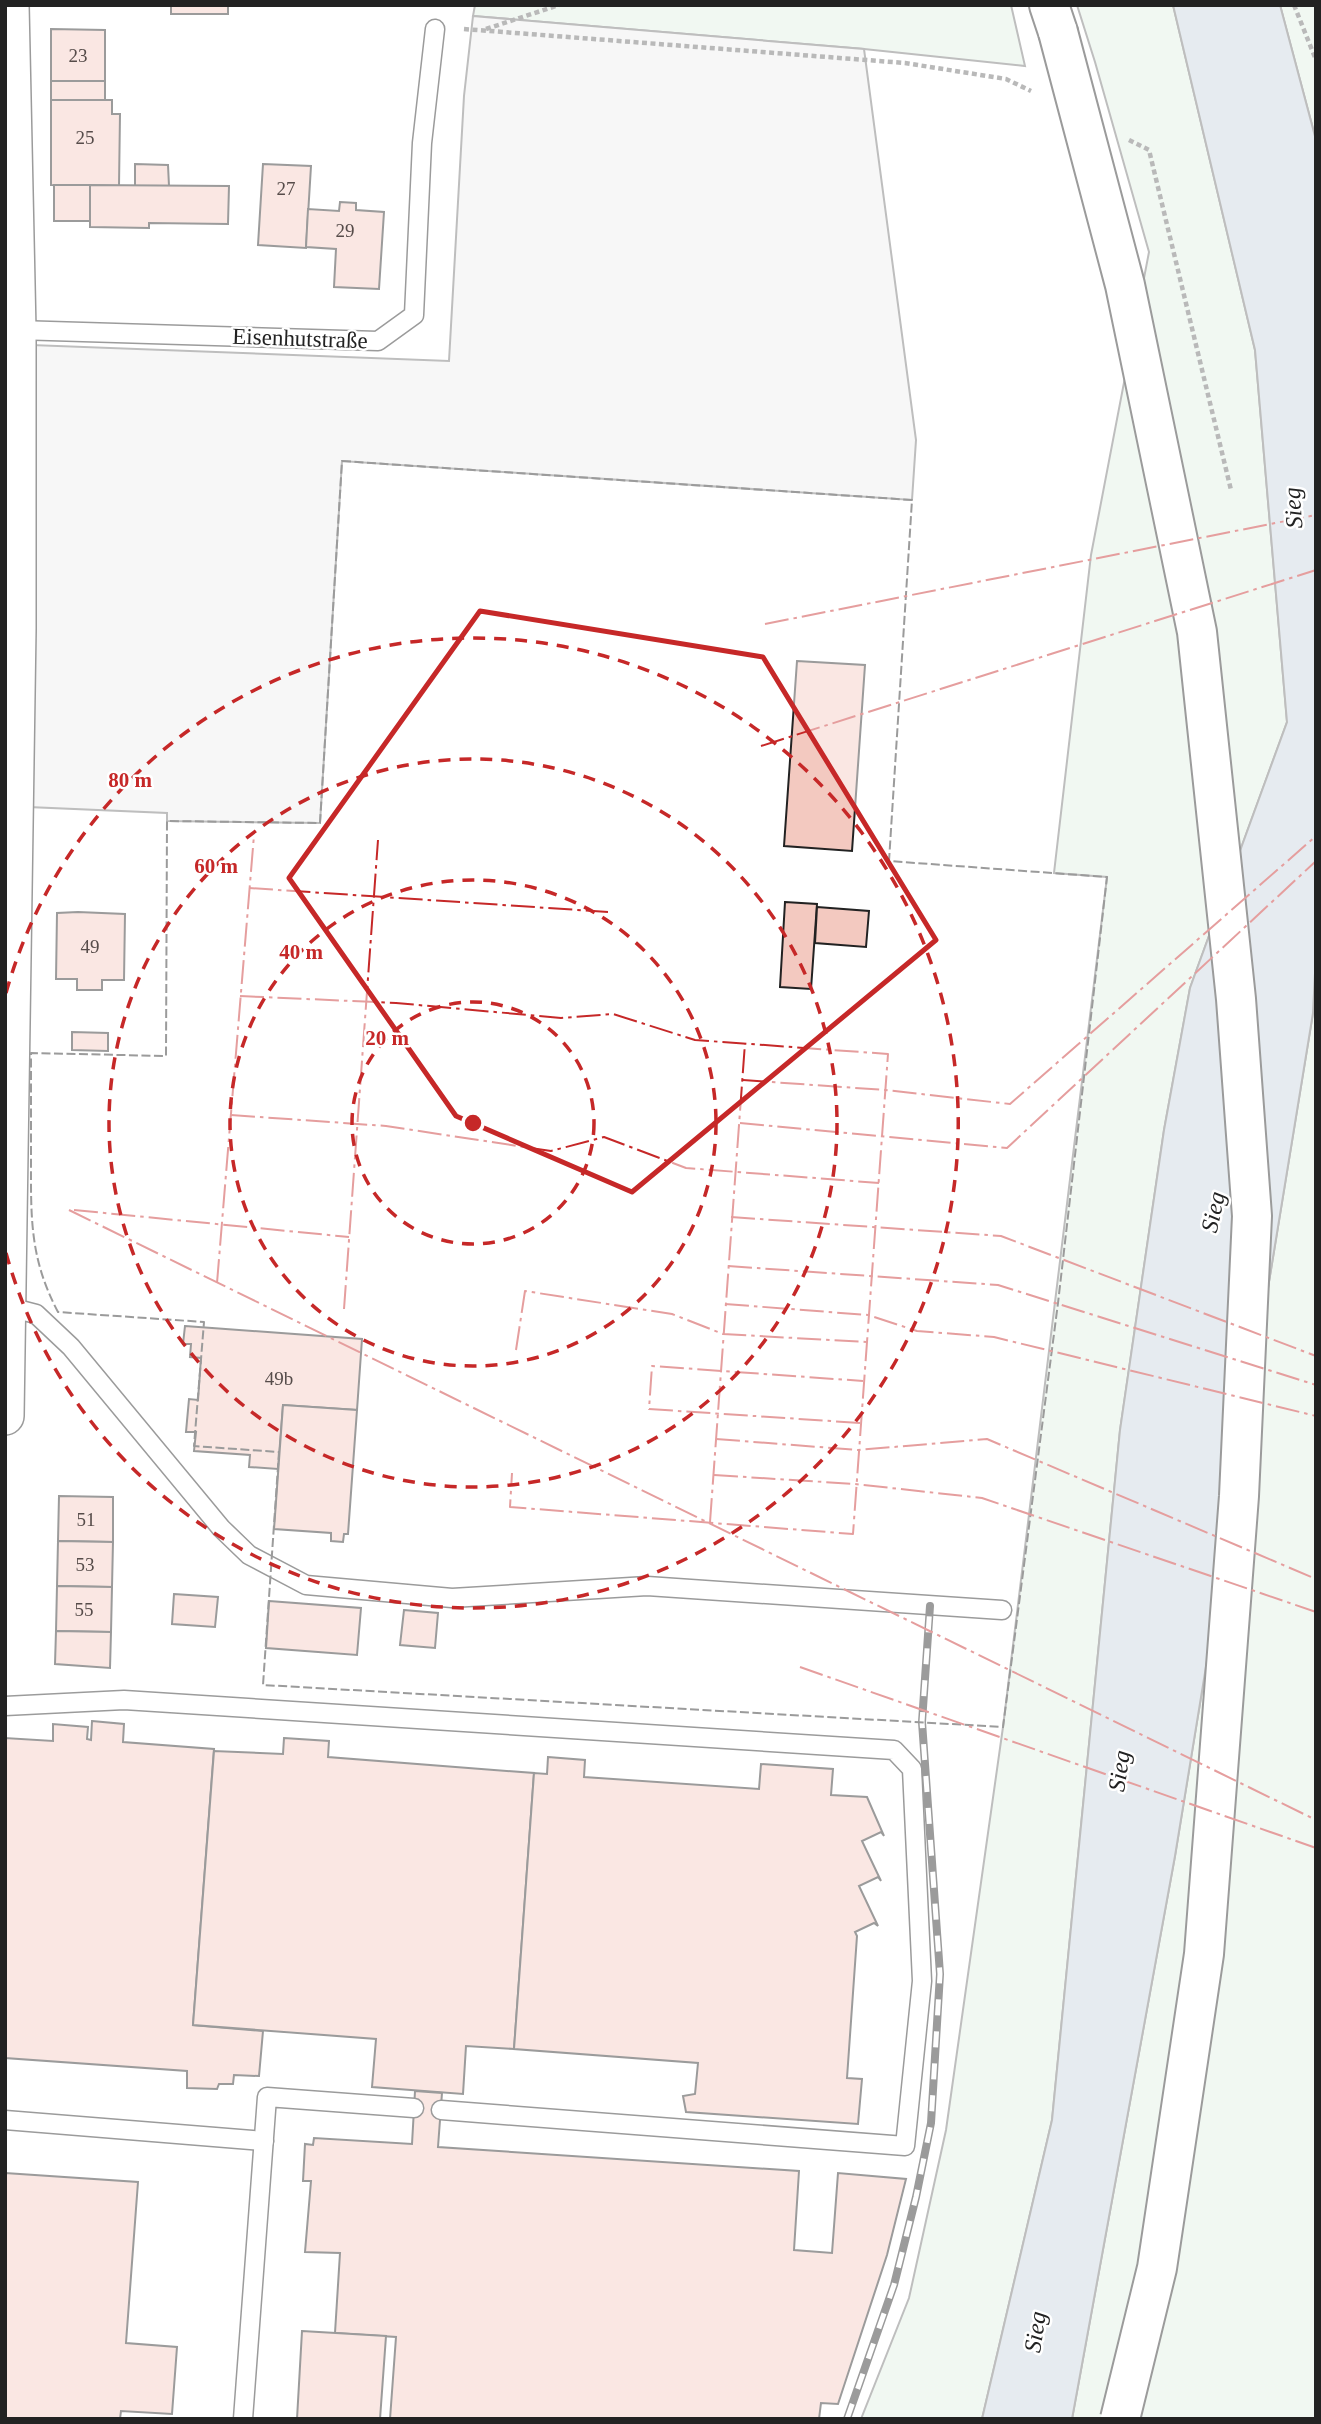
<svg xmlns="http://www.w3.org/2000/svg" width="1321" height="2424" viewBox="0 0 1321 2424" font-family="Georgia,serif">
<rect width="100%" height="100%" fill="#fff"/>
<!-- green -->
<g fill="#e0efe3" stroke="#6f6f6f" stroke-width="2">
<polygon points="475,5 1011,5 1025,66 864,49 473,16"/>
<polygon points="1077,5 1173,5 1255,350 1287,722 1190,988 1164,1130 1120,1430 1052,2120 982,2419 861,2419 909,2298 946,2130 1003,1727 1107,877 1054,873 1091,555 1149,252 1095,62"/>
<polygon points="1280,5 1316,5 1316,140"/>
<polygon points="1316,953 1316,2419 1072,2419 1175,1856 1313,1013"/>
</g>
<!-- parking -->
<polygon fill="#ededed" stroke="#6f6f6f" stroke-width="2" points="473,16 864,49 916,440 912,500 342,461 320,823 167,821 167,813 5,806 5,344 449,361 464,96"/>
<!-- water -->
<polygon fill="#c7d3dd" stroke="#6f6f6f" stroke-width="2" points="1173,5 1280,5 1316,140 1316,953 1313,1013 1175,1856 1072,2419 982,2419 1052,2120 1120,1430 1164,1130 1190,988 1287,722 1255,350"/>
<!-- building -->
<g fill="#f3c9c0" stroke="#222" stroke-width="2">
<rect x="171" y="5" width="57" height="9"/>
<polygon points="51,29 105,30 105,81 51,81"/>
<rect x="51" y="81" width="54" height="19"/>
<polygon points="51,100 112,100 112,114 120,114 119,186 51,185"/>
<polygon points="135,164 168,165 169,186 135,186"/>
<polygon points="263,164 311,166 306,248 258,245"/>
<rect x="54" y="185" width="36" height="36"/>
<polygon points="90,185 229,186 228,224 149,223 149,228 90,227"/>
<polygon points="340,202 356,203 356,210 384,212 379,289 334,287 336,249 306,247 308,209 339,211"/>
<polygon points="797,661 865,665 852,851 784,846"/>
<polygon points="785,902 817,904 811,989 780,987"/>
<polygon points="817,907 869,911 866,947 815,943"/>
<polygon points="78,912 125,914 124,980 102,980 102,990 77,990 77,979 56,979 57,913"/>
<polygon points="72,1032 108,1033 108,1051 72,1050"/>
<polygon points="185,1326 362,1339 357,1410 283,1405 278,1469 249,1467 250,1455 194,1451 196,1432 186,1432 189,1399 198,1400 201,1358 190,1357 191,1344 183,1344"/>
<polygon points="283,1405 357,1410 348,1534 344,1534 343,1542 331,1541 331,1533 274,1529"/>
<polygon points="59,1496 113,1497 113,1542 58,1541"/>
<polygon points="58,1541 113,1542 112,1587 57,1586"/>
<polygon points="57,1586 112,1587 111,1632 56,1631"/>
<polygon points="174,1594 218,1597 215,1627 172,1624"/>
<polygon points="269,1601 361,1608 357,1655 266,1648"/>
<polygon points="404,1610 438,1613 435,1648 400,1645"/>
<polygon points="56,1631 111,1632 110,1668 55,1664"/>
<polygon points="92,1721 124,1724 123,1742 214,1749 193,2025 263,2031 259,2076 234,2075 233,2084 219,2084 217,2089 187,2088 187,2071 5,2058 5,1738 53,1741 53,1724 88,1727 87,1739 91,1740"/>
<polygon points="284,1738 329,1741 328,1757 534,1773 514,2049 466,2046 463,2094 372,2087 376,2039 193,2025 214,1751 283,1754"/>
<polygon points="548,1757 585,1760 584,1777 759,1789 761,1764 833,1769 831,1795 867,1797 884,1836 881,1832 862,1841 881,1881 878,1877 859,1886 878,1926 874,1923 855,1932 857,1936 847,2078 862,2079 858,2124 686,2112 683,2096 695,2094 698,2063 514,2049 534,1773 547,1774"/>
<polygon points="415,2091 442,2093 438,2147 799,2171 794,2250 832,2253 838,2173 906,2179 887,2255 838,2404 821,2403 819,2419 390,2419 396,2337 335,2333 340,2253 305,2252 311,2181 303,2181 305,2144 313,2145 314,2138 412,2144"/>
<polygon points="5,2173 138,2182 126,2343 177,2347 172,2414 121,2411 120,2419 5,2419"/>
<polygon points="302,2331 386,2336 380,2419 297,2419"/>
</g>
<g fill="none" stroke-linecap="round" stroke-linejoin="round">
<defs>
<g id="service">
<polyline points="17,330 378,341 414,315 422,143 435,29"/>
<polyline points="9,1307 36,1314 71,1347 221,1528 249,1555 306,1585 452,1598 647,1586 1002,1610"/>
<polyline points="5,1706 124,1700 894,1750 912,1769 922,1981 905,2146 441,2110"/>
<polyline points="5,2120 264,2141"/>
<polyline points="243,2419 267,2097 414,2108"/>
</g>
<polyline id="minor" points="5,1416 17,629 17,330 10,5"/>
<polyline id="trunk" points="1049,5 1058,32"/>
</defs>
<!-- service casing -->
<use href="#service" stroke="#222" stroke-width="21"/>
<!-- minor casing -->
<use href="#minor" stroke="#222" stroke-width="40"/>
<!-- trunk casing -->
<use href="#trunk" stroke="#222" stroke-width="42"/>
<!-- path -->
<g stroke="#646464" stroke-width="4.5" stroke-dasharray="5 3.5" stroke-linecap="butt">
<polyline points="1294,5 1316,60"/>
<polyline points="464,29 905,63 1006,79 1031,91"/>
<polyline points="486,29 559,5"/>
<polyline points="1129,140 1149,150 1231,490"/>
</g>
<!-- service -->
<use href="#service" stroke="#fff" stroke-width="18"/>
<!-- minor -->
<use href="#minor" stroke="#fff" stroke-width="37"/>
<!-- trunk -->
<use href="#trunk" stroke="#fff" stroke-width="38"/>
<defs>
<polyline id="rail" points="847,2419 894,2285 916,2197 931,2123 940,1974 922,1722 930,1606"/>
</defs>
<!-- rail casing -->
<use href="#rail" stroke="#222" stroke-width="8"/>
<!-- rail -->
<use href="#rail" stroke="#fff" stroke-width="5" stroke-dasharray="16" stroke-linecap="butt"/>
<defs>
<polyline id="trunk-bridge" points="1058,32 1125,285 1197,632 1236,999 1252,1216 1239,1496 1204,1954 1157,2268 1120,2419"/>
</defs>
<!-- trunk-bridge casing -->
<use href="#trunk-bridge" stroke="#222" stroke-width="42" stroke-linecap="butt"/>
<!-- trunk-bridge -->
<use href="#trunk-bridge" stroke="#fff" stroke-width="38"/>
<!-- fence -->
<path stroke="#222" stroke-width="2" stroke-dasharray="9 3.5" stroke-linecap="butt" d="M342 461 912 500 889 861 1107 877 1058 1303 1003 1727 263 1685 279 1452 194 1446 204 1322 58 1312C29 1257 31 1216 31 1155 31 1121 31 1087 31 1053L166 1056 167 821 320 823Z"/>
<!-- power -->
<g stroke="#c62828" stroke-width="2" stroke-dasharray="24 5 3.5 5" stroke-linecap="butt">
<polyline points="765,624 1316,515"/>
<polyline points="761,746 1316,570"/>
<polyline points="249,888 608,912"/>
<polyline points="240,996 396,1003 561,1018 613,1014 695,1040 888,1054 853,1534 510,1507 512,1473"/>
<polyline points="743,1080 885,1090 1010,1104 1316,836"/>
<polyline points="231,1115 386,1126 551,1151 604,1137 686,1168 879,1183"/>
<polyline points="740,1123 1007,1148 1316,861"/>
<polyline points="69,1210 1316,1820"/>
<polyline points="74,1210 349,1237"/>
<polyline points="731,1217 1001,1236 1316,1356"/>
<polyline points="728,1266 998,1285 1316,1385"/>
<polyline points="217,1283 254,835"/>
<polyline points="725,1304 868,1315 917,1331 994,1337 1316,1416"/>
<polyline points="344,1309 378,840"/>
<polyline points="516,1350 525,1291 672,1314 723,1334 866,1342"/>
<polyline points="860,1423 649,1409 652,1366 863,1381"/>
<polyline points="716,1439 858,1450 987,1439 1316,1579"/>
<polyline points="714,1475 855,1484 982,1498 1316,1612"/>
<polyline points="710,1522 745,1043"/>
<polyline points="800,1667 1316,1848"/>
</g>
</g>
<!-- marked area -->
<path d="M0 0H1321V2424H0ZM480 611 763 657 936 940 632 1192 456 1116 289 878Z" fill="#fff" fill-opacity=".55" fill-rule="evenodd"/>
<path fill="none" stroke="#c62828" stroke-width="5" stroke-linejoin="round" d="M480 611 763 657 936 940 632 1192 456 1116 289 878Z"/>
<!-- distance rings -->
<g fill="none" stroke="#c62828" stroke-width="3.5" stroke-dasharray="12 9">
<circle cx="473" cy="1123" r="121"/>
<circle cx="473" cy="1123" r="243"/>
<circle cx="473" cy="1123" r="364"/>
<path d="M6 993A485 485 0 1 1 6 1253"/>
</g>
<g text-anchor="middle" stroke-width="5" stroke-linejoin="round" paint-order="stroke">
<!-- number labels -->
<g font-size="19" fill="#564c4a">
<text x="78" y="62">23</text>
<text x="85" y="144">25</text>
<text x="286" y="195">27</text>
<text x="345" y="237">29</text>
<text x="90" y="953">49</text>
<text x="279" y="1385">49b</text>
<text x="86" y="1526">51</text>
<text x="85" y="1571">53</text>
<text x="84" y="1616">55</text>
</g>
<!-- street labels -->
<g font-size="23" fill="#222" stroke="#fff">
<text transform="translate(300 338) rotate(2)" y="8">Eisenhutstraße</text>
</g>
<!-- water labels -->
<g font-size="24" font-style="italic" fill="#222" stroke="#fff">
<text transform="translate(1293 508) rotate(-94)" y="8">Sieg</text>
<text transform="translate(1213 1212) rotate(-78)" y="8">Sieg</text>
<text transform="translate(1119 1771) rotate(-82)" y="8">Sieg</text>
<text transform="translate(1035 2332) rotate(-82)" y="8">Sieg</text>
</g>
</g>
<circle cx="473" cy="1123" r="10" fill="#c62828" stroke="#fff" stroke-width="3.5"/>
<g font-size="21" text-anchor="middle" font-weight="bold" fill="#c62828" stroke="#fff" stroke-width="5" stroke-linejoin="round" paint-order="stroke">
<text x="130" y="787">80 m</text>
<text x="216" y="873">60 m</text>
<text x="301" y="959">40 m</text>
<text x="387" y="1045">20 m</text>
</g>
<!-- border -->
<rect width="1321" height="2424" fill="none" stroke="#222222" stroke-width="14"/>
</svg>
